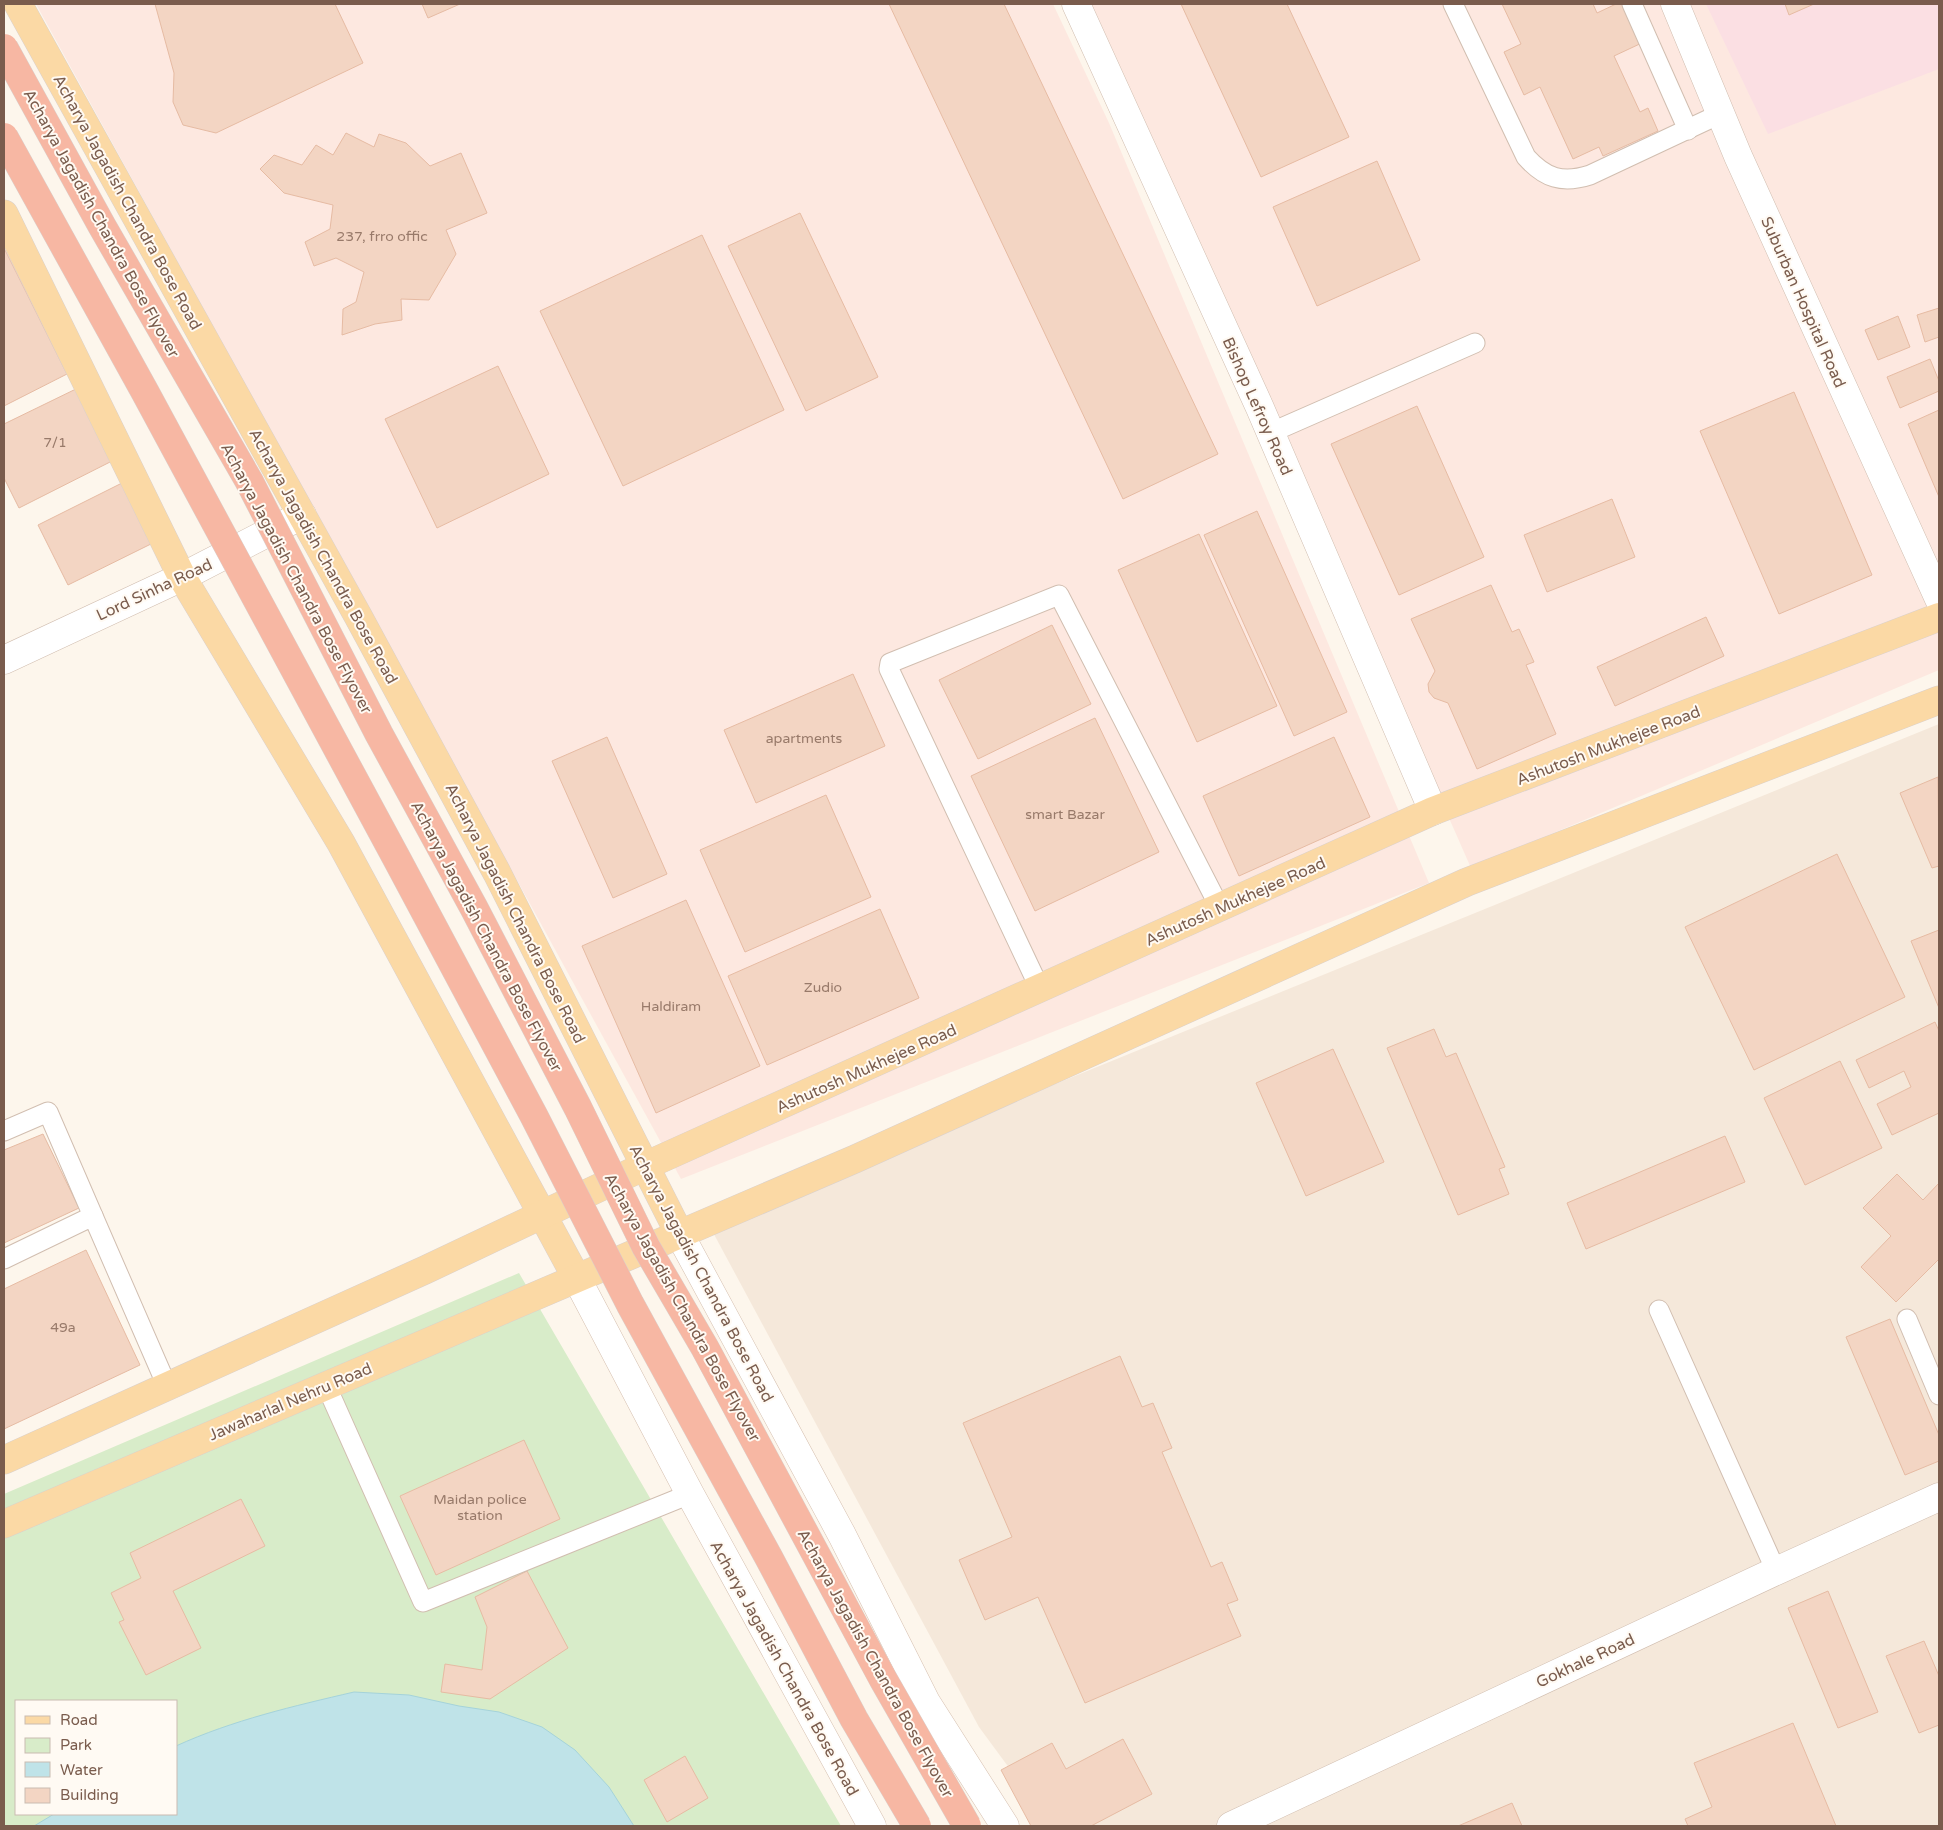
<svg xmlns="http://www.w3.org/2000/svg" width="1943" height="1830" viewBox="0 0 1943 1830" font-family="'Varela Round',sans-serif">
<rect width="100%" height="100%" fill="#fdf6ec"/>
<!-- residential -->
<polygon fill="#f5e8da" points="1939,724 1939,1826 1052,1826 979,1727 709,1225"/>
<!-- commercial -->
<g fill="#fde8e0">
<polygon points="36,4 1053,4 1109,123 1429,883 681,1179"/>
<polygon points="1091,4 1939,4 1939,670 1471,868"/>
</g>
<!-- medical -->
<polygon fill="#fbdfe3" points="1706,4 1939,4 1939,69 1768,134"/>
<!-- green -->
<path fill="#d8ecc9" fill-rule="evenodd" d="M519 1273 841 1826H4V1494ZM16 1701H176V1814H16Z"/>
<!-- water -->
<path fill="#bfe3e8" stroke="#a5d3da" d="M354 1692 409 1695 459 1706 499 1712 542 1727 575 1750 609 1787 634 1826H34L54 1814H176V1746C233 1720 294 1706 354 1692Z"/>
<!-- building -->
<g fill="#f3d5c3" stroke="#e6bba3">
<polygon points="155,4 335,4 363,63 216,133 183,125 173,102 174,73"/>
<polygon points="422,4 460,4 428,18"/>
<polygon points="889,4 1004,4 1218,454 1123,499"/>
<polygon points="1181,4 1287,4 1349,137 1261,177"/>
<polygon points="1502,4 1593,4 1597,13 1616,4 1629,4 1646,41 1614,56 1640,112 1648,108 1658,131 1603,156 1599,147 1573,159 1540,87 1524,95 1504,52 1521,44"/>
<polygon points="1785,4 1814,4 1789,15"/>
<polygon points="346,133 374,147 379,134 406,143 430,166 461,153 487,213 446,230 456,254 429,300 401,299 402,320 375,324 342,335 343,309 356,302 364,272 336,258 314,266 305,242 330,229 333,205 284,193 260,169 274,155 302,165 316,145 333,155"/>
<polygon points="1377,161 1420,260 1317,306 1273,207"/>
<polygon points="800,213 878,377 806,411 728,246"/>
<polygon points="702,235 784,410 623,486 540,311"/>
<polygon points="4,248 67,374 4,406"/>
<polygon points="1939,308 1939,337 1925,342 1917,315"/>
<polygon points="1898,316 1910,347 1878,360 1865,330"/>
<polygon points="1930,359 1939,381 1939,391 1900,408 1887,377"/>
<polygon points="498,366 549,474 437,528 385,419"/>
<polygon points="80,387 116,459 19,508 4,478 4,424"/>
<polygon points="1794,392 1872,575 1779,614 1700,431"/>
<polygon points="1417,406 1484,557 1399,595 1331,444"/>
<polygon points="1939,410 1939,497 1908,424"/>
<polygon points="126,481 157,541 68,585 38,525"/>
<polygon points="1612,499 1635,557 1547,592 1524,535"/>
<polygon points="1257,511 1347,712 1294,736 1204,535"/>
<polygon points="1199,534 1277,706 1197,742 1118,570"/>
<polygon points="1491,585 1512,632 1519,629 1534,662 1526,665 1556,734 1477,769 1448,703 1434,698 1429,692 1428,684 1435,671 1411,619"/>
<polygon points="1706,617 1724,656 1615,706 1597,667"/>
<polygon points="1052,625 1091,704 978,759 939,680"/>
<polygon points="853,674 885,746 756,803 724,730"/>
<polygon points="1095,718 1159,852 1035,911 971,776"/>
<polygon points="607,737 667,874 613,898 552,761"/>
<polygon points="1334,737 1370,817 1239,876 1203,796"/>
<polygon points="1938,777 1939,866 1932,868 1900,793"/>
<polygon points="826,795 871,897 745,952 700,850"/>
<polygon points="1837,854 1905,997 1754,1070 1685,927"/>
<polygon points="686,900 760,1066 656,1113 582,946"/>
<polygon points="880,909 919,998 767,1065 728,976"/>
<polygon points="1939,930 1939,1008 1911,941"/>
<polygon points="1935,1022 1939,1031 1939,1113 1892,1135 1877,1104 1911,1087 1904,1071 1869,1088 1856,1060"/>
<polygon points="1434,1029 1446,1057 1456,1053 1505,1167 1499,1169 1509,1194 1458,1215 1387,1048"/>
<polygon points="1333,1049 1384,1162 1306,1196 1256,1083"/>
<polygon points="1840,1061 1882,1148 1805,1185 1764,1098"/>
<polygon points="43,1134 79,1208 4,1243 4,1150"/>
<polygon points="1725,1136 1745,1182 1586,1249 1567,1203"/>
<polygon points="1897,1174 1923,1200 1939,1183 1939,1259 1896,1302 1861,1267 1891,1236 1863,1208"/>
<polygon points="86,1250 140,1365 4,1429 4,1289"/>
<polygon points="1890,1319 1939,1435 1939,1461 1905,1475 1846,1337"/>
<polygon points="1120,1356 1142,1407 1153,1403 1172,1448 1162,1452 1211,1567 1222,1562 1238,1600 1227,1604 1241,1636 1085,1703 1038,1597 985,1620 959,1560 1012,1537 963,1423"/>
<polygon points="524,1440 560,1519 436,1575 400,1496"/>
<polygon points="241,1499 265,1546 173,1591 201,1648 146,1675 119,1622 124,1620 111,1593 141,1578 130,1553"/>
<polygon points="527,1571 568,1648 490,1699 441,1692 445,1664 482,1670 487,1627 475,1597"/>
<polygon points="1828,1591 1878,1712 1838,1728 1788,1608"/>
<polygon points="1924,1641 1939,1676 1939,1725 1919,1733 1886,1656"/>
<polygon points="1793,1723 1836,1826 1688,1826 1685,1819 1712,1807 1694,1763"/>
<polygon points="1123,1739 1152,1794 1091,1826 1031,1826 1001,1770 1052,1743 1066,1769"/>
<polygon points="685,1756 708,1798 667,1822 644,1780"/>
<polygon points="1512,1803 1522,1826 1458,1826"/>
</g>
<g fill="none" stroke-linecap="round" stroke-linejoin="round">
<defs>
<g id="service">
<path d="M1453 4 1526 157C1545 178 1562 184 1590 175L1720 114"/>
<polyline points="1632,4 1688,130"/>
<polyline points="1270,433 1475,343"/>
<polyline points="1040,989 889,669 890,663 1059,595 1220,908"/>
<polyline points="4,1131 48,1112 93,1216"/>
<polyline points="4,1259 93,1216 167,1386"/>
<polyline points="1659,1310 1776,1571"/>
<polyline points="1907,1319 1939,1395"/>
<polyline points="326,1385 423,1602 690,1494"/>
</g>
<g id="minor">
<polyline points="1076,4 1260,408 1433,811"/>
<polyline points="1675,4 1738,156 1939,599"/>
<polyline points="4,660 182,577 302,515"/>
<polyline points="1231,1826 1776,1571 1939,1497"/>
</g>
<g id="secondary">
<polyline points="680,1235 842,1535 926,1702 1005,1826"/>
<polyline points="576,1277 690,1494 872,1826"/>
</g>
<g id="primary">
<polyline points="18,4 358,616 497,873 680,1235"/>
<polyline points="4,214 182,577 341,843 576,1277"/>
<polyline points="4,1460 425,1270 645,1166 1433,811 1939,617"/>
<polyline points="4,1524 855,1159 1467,882 1939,700"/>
</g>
</defs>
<!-- service casing -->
<use href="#service" stroke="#d1beb0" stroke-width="21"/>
<!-- minor casing -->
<use href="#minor" stroke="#d1beb0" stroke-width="29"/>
<!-- secondary casing -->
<use href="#secondary" stroke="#d6c0b0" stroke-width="29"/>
<!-- primary casing -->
<use href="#primary" stroke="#dad1cd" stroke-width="29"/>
<!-- service -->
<use href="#service" stroke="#fff" stroke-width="19"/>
<!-- minor -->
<use href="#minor" stroke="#fff" stroke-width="28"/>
<!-- secondary -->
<use href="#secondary" stroke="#fff" stroke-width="28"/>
<!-- primary -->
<use href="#primary" stroke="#fbd9a5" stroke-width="28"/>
<defs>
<g id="motorway-bridge">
<polyline points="4,48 102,226 249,481 379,734 474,908 578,1108 646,1247 705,1348 883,1679 967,1826"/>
<polyline points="4,137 145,392 398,861 534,1116 630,1304 769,1558 854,1719 917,1826"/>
</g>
</defs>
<!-- motorway-bridge casing -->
<use href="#motorway-bridge" stroke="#dad1cd" stroke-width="29" stroke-linecap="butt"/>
<!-- motorway-bridge -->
<use href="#motorway-bridge" stroke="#f7b7a3" stroke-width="28"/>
</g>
<g text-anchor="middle" stroke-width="4" stroke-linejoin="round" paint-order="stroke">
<!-- number labels -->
<g font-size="14" fill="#987a6a">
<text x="382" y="241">237, frro offic</text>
<text x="55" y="447">7/1</text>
<text x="804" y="743">apartments</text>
<text x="1065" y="819">smart Bazar</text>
<text x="823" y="992">Zudio</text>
<text x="671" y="1011">Haldiram</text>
<text x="63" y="1332">49a</text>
<text x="480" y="1504">Maidan police<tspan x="480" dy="16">station</tspan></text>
</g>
<!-- street labels -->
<g font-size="16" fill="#7a5c4d" stroke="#fffaf3">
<text transform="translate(128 202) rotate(61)" y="6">Acharya Jagadish Chandra Bose Road</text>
<text transform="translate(102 223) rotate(61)" y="6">Acharya Jagadish Chandra Bose Flyover</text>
<text transform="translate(1804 302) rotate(66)" y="6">Suburban Hospital Road</text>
<text transform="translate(1258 406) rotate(66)" y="6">Bishop Lefroy Road</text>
<text transform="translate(324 556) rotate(61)" y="6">Acharya Jagadish Chandra Bose Road</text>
<text transform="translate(297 578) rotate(62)" y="6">Acharya Jagadish Chandra Bose Flyover</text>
<text transform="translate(154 589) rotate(-25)" y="6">Lord Sinha Road</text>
<text transform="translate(1608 745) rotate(-21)" y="6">Ashutosh Mukhejee Road</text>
<text transform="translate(1235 901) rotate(-24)" y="6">Ashutosh Mukhejee Road</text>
<text transform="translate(516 913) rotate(63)" y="6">Acharya Jagadish Chandra Bose Road</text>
<text transform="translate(487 936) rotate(62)" y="6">Acharya Jagadish Chandra Bose Flyover</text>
<text transform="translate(866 1068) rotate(-24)" y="6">Ashutosh Mukhejee Road</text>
<text transform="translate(702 1273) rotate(62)" y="6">Acharya Jagadish Chandra Bose Road</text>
<text transform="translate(683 1307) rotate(61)" y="6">Acharya Jagadish Chandra Bose Flyover</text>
<text transform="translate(290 1401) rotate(-23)" y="6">Jawaharlal Nehru Road</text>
<text transform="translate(1585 1660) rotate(-25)" y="6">Gokhale Road</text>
<text transform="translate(876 1663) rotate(61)" y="6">Acharya Jagadish Chandra Bose Flyover</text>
<text transform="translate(785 1668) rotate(61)" y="6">Acharya Jagadish Chandra Bose Road</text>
</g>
</g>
<!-- border -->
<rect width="1943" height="1830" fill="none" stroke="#7a5c4d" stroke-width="10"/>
<!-- legend -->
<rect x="15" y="1700" width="162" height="115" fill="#fffaf3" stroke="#cabbb1"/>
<rect x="25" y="1716" width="25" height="8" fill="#fbd9a5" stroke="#cabbb1"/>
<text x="60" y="1725" font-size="15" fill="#7a5c4d">Road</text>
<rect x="25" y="1738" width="25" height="15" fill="#d8ecc9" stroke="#cabbb1"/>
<text x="60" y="1750" font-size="15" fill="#7a5c4d">Park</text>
<rect x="25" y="1762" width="25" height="15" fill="#bfe3e8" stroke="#cabbb1"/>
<text x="60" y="1775" font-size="15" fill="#7a5c4d">Water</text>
<rect x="25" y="1788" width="25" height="15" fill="#f3d5c3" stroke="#cabbb1"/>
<text x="60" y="1800" font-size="15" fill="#7a5c4d">Building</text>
</svg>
